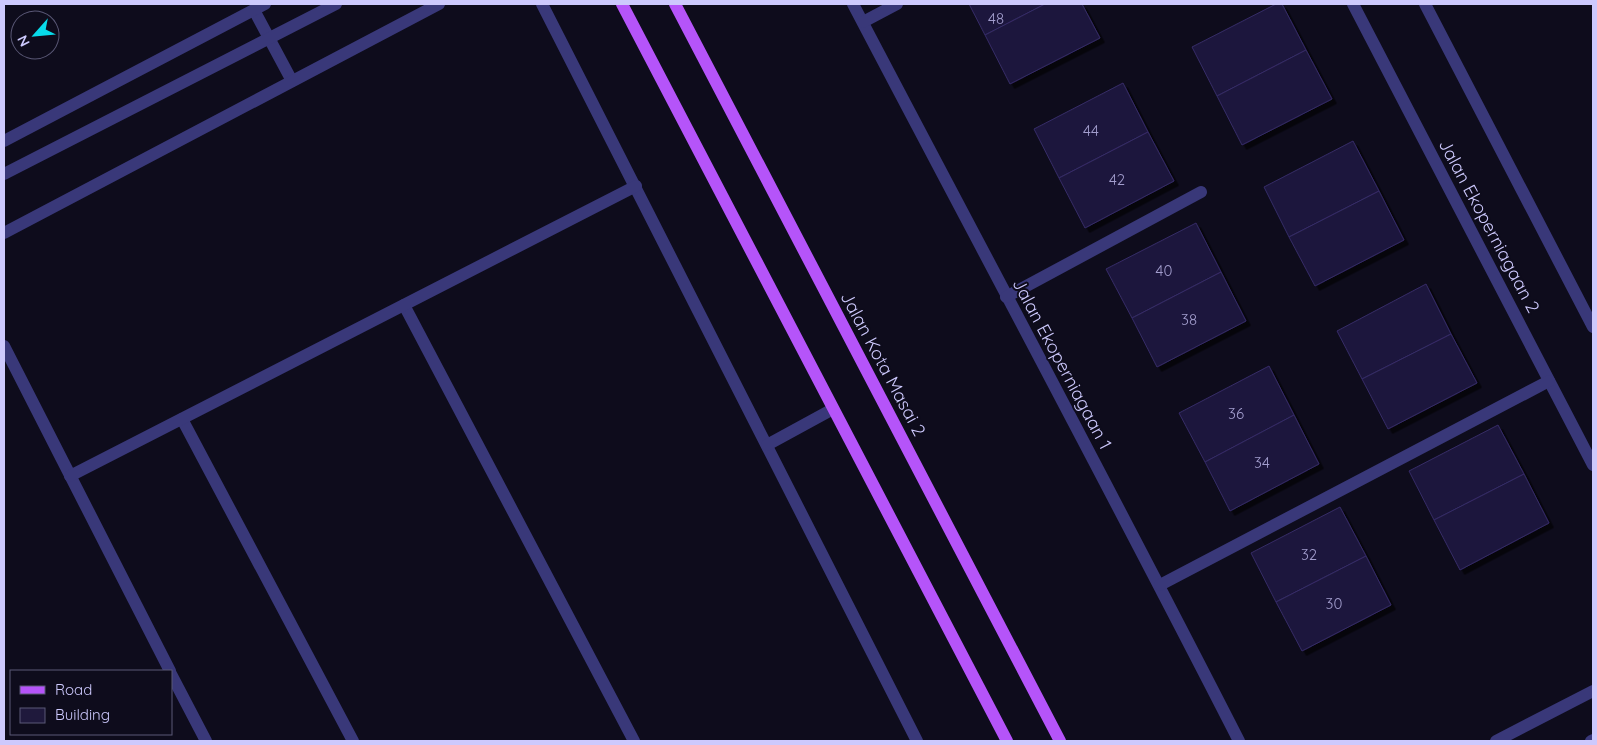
<svg xmlns="http://www.w3.org/2000/svg" width="1597" height="745" viewBox="0 0 1597 745" font-family="Quicksand,sans-serif">
<defs>
<filter id="shadow"><feDropShadow dx="4.5" dy="4.5" stdDeviation="0" flood-color="#0009"/></filter>
</defs>
<rect width="100%" height="100%" fill="#0e0c1c"/>
<!-- building -->
<g fill="#1f193c" stroke="#352b67" filter="url(#shadow)">
<polygon points="969,4 1045,4 985,35"/>
<polygon points="1045,4 1082,4 1100,38 1010,84 985,35"/>
<polygon points="1276,4 1282,4 1306,50 1217,96 1192,47"/>
<polygon points="1306,50 1332,99 1242,145 1217,96"/>
<polygon points="1123,83 1148,132 1059,178 1034,129"/>
<polygon points="1148,132 1174,181 1085,228 1059,178"/>
<polygon points="1353,141 1379,191 1289,237 1264,187"/>
<polygon points="1379,191 1404,240 1315,286 1289,237"/>
<polygon points="1196,223 1221,272 1132,318 1106,269"/>
<polygon points="1221,272 1246,321 1157,367 1132,318"/>
<polygon points="1426,284 1451,334 1362,379 1337,331"/>
<polygon points="1451,334 1477,383 1388,429 1362,379"/>
<polygon points="1269,366 1294,415 1205,462 1179,413"/>
<polygon points="1294,415 1319,464 1230,511 1205,462"/>
<polygon points="1498,425 1524,474 1434,520 1409,471"/>
<polygon points="1524,474 1549,523 1460,570 1434,520"/>
<polygon points="1340,507 1366,556 1276,602 1251,553"/>
<polygon points="1366,556 1391,605 1302,651 1276,602"/>
</g>
<g fill="none" stroke-linecap="round" stroke-linejoin="round">
<!-- minor -->
<g stroke="#393879" stroke-width="12">
<polyline points="542,4 917,741"/>
<path d="M853 4C982 250 1113 494 1239 741"/>
<polyline points="1353,4 1593,465"/>
<polyline points="1425,4 1593,327"/>
<polyline points="254,10 292,81"/>
<polyline points="863,22 897,4"/>
<polyline points="4,141 265,4"/>
<polyline points="4,174 336,4"/>
<polyline points="4,233 439,4"/>
<polyline points="1006,297 1201,192"/>
<polyline points="404,305 634,741"/>
<polyline points="4,346 170,671"/>
<polyline points="182,419 353,741"/>
<polyline points="767,445 833,409"/>
<polyline points="70,476 636,186"/>
<polyline points="1160,585 1549,381"/>
<polyline points="171,674 206,741"/>
<polyline points="1496,741 1593,691"/>
<polyline points="1591,741 1593,740"/>
</g>
<!-- major -->
<g stroke="#b554f9" stroke-width="12">
<polyline points="622,4 1007,741"/>
<polyline points="675,4 1060,741"/>
</g>
</g>
<g text-anchor="middle" stroke-width="4" stroke-linejoin="round" paint-order="stroke">
<!-- number labels -->
<g font-size="15" fill="#a29dcd">
<text x="996" y="24">48</text>
<text x="1091" y="136">44</text>
<text x="1117" y="185">42</text>
<text x="1164" y="276">40</text>
<text x="1189" y="325">38</text>
<text x="1236" y="419">36</text>
<text x="1262" y="468">34</text>
<text x="1309" y="560">32</text>
<text x="1334" y="609">30</text>
</g>
<!-- street labels -->
<g font-size="18" fill="#cdc9fd" stroke="#0e0c1c">
<text transform="translate(1489 226) rotate(62)" y="6">Jalan Ekoperniagaan 2</text>
<text transform="translate(883 364) rotate(62)" y="6">Jalan Kota Masai 2</text>
<text transform="translate(1062 364) rotate(62)" y="6">Jalan Ekoperniagaan 1</text>
</g>
</g>
<!-- border -->
<rect width="1597" height="745" fill="none" stroke="#cdc9fd" stroke-width="10"/>
<!-- legend -->
<rect x="10" y="670" width="162" height="65" fill="#0e0c1c" stroke="#5a5876"/>
<rect x="20" y="686" width="25" height="8" fill="#b554f9" stroke="#5a5876"/>
<text x="55" y="695" font-size="15" fill="#cdc9fd">Road</text>
<rect x="20" y="708" width="25" height="15" fill="#1f193c" stroke="#5a5876"/>
<text x="55" y="720" font-size="15" fill="#cdc9fd">Building</text>
<!-- north arrow -->
<g transform="translate(35 35) rotate(243)"><circle r="24" fill="#0e0c1c" stroke="#5a5876"/>
<path d="M0-4L9 19L0 12L-9 19Z" fill="#08dbea"/>
<text y="-8" font-size="14" font-weight="bold" text-anchor="middle" fill="#cdc9fd">N</text>
</g>
</svg>
